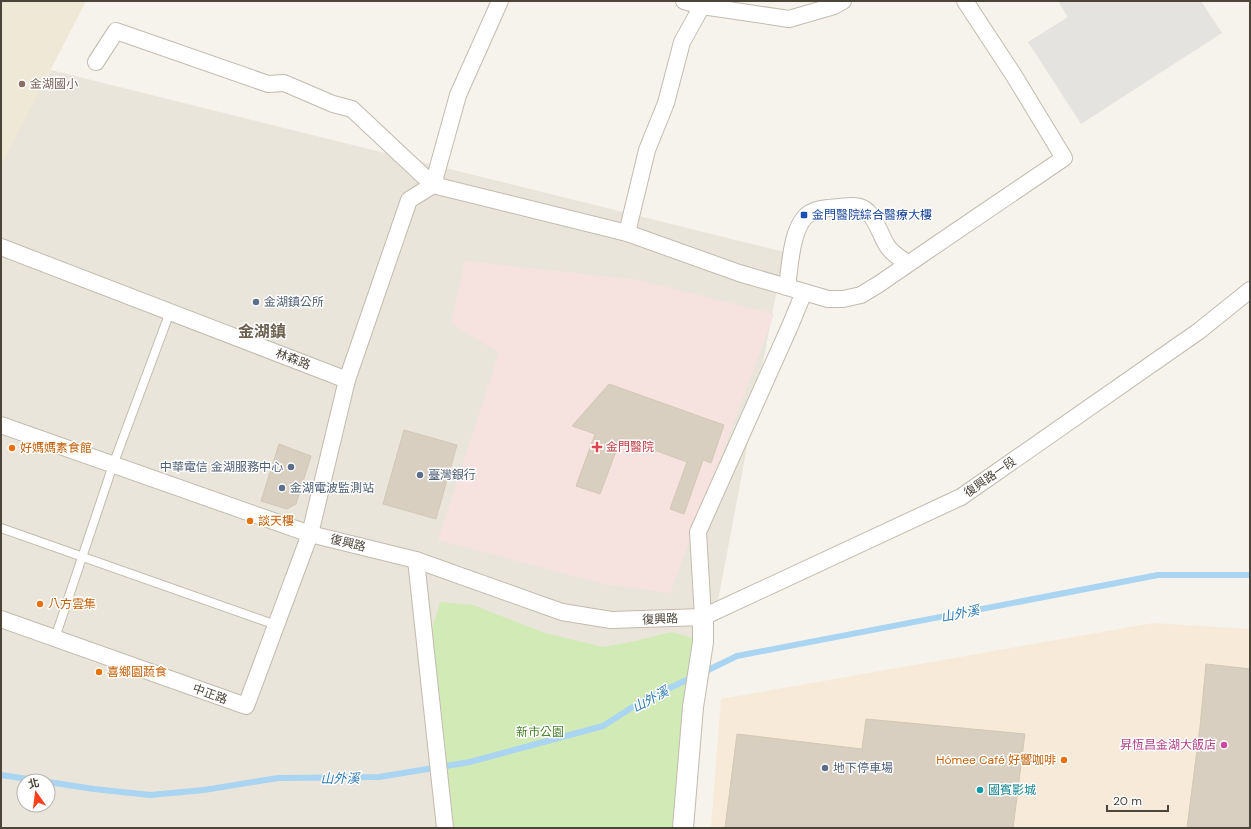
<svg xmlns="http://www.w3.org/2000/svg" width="1251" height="829" viewBox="0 0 1251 829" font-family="'DM Sans','Noto Sans TC',sans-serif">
<rect width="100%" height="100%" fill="#f6f3ec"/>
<!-- residential -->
<path fill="#eae5da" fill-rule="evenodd" d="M51 70 784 252 675 828H1V161ZM24 781H48V805H24Z"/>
<!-- commercial -->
<polygon fill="#f7ead8" points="1153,623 1250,629 1250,828 711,828 721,699"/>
<!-- education -->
<polygon fill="#efe8d6" points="1,1 86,1 1,166"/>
<!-- medical -->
<polygon fill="#f6e3e0" points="465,261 639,280 774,314 670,593 604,584 438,540 499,353 451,323"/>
<!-- green -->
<polygon fill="#d2eab5" points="440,602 473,605 545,633 603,647 631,642 672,632 695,639 673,828 454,828 432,629"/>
<!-- parking -->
<polygon fill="#e5e3e0" points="1058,1 1201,1 1222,33 1081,124 1028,42 1068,17"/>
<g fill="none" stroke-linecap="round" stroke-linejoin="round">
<!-- stream -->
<g stroke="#a9d4f2" stroke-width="6">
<polyline points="702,673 737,656 1158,575 1250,575"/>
<polyline points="1,775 41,781"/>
<polyline points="48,782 94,789 150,795 204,790 278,778 379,777 470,762 603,726 642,701 693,677"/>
</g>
</g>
<!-- building -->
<g fill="#d8cfc1" stroke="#d3c7b4">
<polygon points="609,384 724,425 711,463 703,460 684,514 670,509 687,462 621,438 600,494 576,486 595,434 572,426"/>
<polygon points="404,430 457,445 436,519 383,504"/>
<polygon points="279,444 311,456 296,504 287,509 261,501"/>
<polygon points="1206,664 1250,669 1250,828 1187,828 1200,727"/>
<polygon points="866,719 1025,734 1013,828 725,828 737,734 862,749"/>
</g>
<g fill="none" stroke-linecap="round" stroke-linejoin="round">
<defs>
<g id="service">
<polyline points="1,528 276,625"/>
<polyline points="55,638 113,465 170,312"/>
</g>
<g id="minor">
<polyline points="684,1 702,6 789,19 834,6 843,1"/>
<polyline points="96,62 116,31 268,84 284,83 333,104 352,109 433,185 627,233 739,273 828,299 843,299 861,295 879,284 927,251 1064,158 1013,74 965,1"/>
<polyline points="627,233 647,150 666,103 682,42 702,6"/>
<polyline points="1,247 347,380"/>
<path d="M787 287C790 268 791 224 810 213 818 208 829 208 839 207 849 206 861 204 868 212 876 220 880 233 886 244 891 253 900 258 908 263"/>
<polyline points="1,425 310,534 416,560 562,612 611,620 703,617 961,497 1199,331 1250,290"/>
<polyline points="416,560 445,828"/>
<polyline points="703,617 698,532 790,326 804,292"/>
<polyline points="1,619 246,706 310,534 347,380 409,200 433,185 458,95 500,1"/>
</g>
<polyline id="tertiary" points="683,828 693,707 703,642 703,617"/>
</defs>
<!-- service casing -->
<use href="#service" stroke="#c2bbae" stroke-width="10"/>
<!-- minor casing -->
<use href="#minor" stroke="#c2bbae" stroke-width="18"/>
<!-- tertiary casing -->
<use href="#tertiary" stroke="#c2bbae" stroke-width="22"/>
<!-- service -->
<use href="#service" stroke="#fff" stroke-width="8"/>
<!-- minor -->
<use href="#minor" stroke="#fff" stroke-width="16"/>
<!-- tertiary -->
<use href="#tertiary" stroke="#fff" stroke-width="20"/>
</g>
<!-- markers -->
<circle fill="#8d6e63" stroke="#fff" stroke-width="1.5" cx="22" cy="84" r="4"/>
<rect fill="#1a4fb4" stroke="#fff" stroke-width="1.5" x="800" y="211" width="8" height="8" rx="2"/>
<g fill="#5c6f8a" stroke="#fff" stroke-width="1.5">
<circle cx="256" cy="302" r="4"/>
<circle cx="291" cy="467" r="4"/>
<circle cx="420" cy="475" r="4"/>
<circle cx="282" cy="488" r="4"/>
<circle cx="825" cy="768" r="4"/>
</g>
<path fill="#e0444e" stroke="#fff" stroke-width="1.5" d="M595 441h4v4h4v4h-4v4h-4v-4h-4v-4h4z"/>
<g fill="#e8710a" stroke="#fff" stroke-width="1.5">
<circle cx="12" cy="448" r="4"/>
<circle cx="250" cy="521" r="4"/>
<circle cx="40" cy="604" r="4"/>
<circle cx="99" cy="672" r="4"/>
<circle cx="1064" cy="760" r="4"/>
</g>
<circle fill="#d1479c" stroke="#fff" stroke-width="1.5" cx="1224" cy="745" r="4"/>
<circle fill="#0f9aa8" stroke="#fff" stroke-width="1.5" cx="980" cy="790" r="4"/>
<g text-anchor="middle" stroke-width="3" stroke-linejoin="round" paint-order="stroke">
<!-- education labels -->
<g font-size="12" fill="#785e54" stroke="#fff" text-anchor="start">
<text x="30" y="88">金湖國小</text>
</g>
<!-- transit labels -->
<g font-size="12" fill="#164399" stroke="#fff" text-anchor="start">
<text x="812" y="219">金門醫院綜合醫療大樓</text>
</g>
<!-- service labels -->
<g font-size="12" fill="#4e5e75" stroke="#fff" text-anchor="start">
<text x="264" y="306">金湖鎮公所</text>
<text x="283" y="471" text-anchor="end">中華電信 金湖服務中心</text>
<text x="428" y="479">臺灣銀行</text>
<text x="290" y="492">金湖電波監測站</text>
<text x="833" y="772">地下停車場</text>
</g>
<!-- street labels -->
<g font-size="12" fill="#4b4439" stroke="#fff">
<text transform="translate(293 359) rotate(21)" y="4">林森路</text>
<text transform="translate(990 477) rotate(-35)" y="4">復興路一段</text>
<text transform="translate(348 543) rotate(14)" y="4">復興路</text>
<text transform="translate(660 619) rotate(-2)" y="4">復興路</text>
<text transform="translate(210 694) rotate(20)" y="4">中正路</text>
</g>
<!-- health labels -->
<g font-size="12" fill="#be3a42" stroke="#fff" text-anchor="start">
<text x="606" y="451">金門醫院</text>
</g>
<!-- food labels -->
<g font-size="12" fill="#c56008" stroke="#fff" text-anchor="start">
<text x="20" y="452">好媽媽素食館</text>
<text x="258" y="525">談天樓</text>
<text x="48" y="608">八方雲集</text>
<text x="107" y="676">喜鄉園蔬食</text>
<text x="1056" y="764" text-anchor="end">Hómee Café 好響咖啡</text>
</g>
<!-- park labels -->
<g font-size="12" fill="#4a7f2a" stroke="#fff">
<text x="540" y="736">新市公園</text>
</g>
<!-- hotel labels -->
<g font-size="12" fill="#b23c85" stroke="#fff" text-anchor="end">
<text x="1216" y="749">昇恆昌金湖大飯店</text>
</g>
<!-- culture labels -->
<g font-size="12" fill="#0d838f" stroke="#fff" text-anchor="start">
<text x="988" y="794">國賓影城</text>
</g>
<!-- water labels -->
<g font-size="13" font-style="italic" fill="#2e7ab2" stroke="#fff">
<text transform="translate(960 613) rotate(-11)" y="5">山外溪</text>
<text transform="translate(650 699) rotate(-28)" y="5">山外溪</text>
<text transform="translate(340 778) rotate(-1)" y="5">山外溪</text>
</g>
<!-- district labels -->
<g font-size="16" font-weight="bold" fill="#6e6250" stroke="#fff">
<text x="262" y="337">金湖鎮</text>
</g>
</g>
<!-- border -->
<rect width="1251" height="829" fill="none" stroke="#4b4439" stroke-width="4"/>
<!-- north arrow -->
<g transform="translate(36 793) rotate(346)"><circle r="19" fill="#ffffff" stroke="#b7b4b0"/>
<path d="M0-3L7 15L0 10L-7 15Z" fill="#fc3f1d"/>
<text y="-6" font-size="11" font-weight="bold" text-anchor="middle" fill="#4b4439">北</text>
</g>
<!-- scale -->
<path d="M1107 805v6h61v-6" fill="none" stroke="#4b4439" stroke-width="2"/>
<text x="1113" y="805" font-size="12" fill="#4b4439" stroke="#ffffff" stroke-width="3" paint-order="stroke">20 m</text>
</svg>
